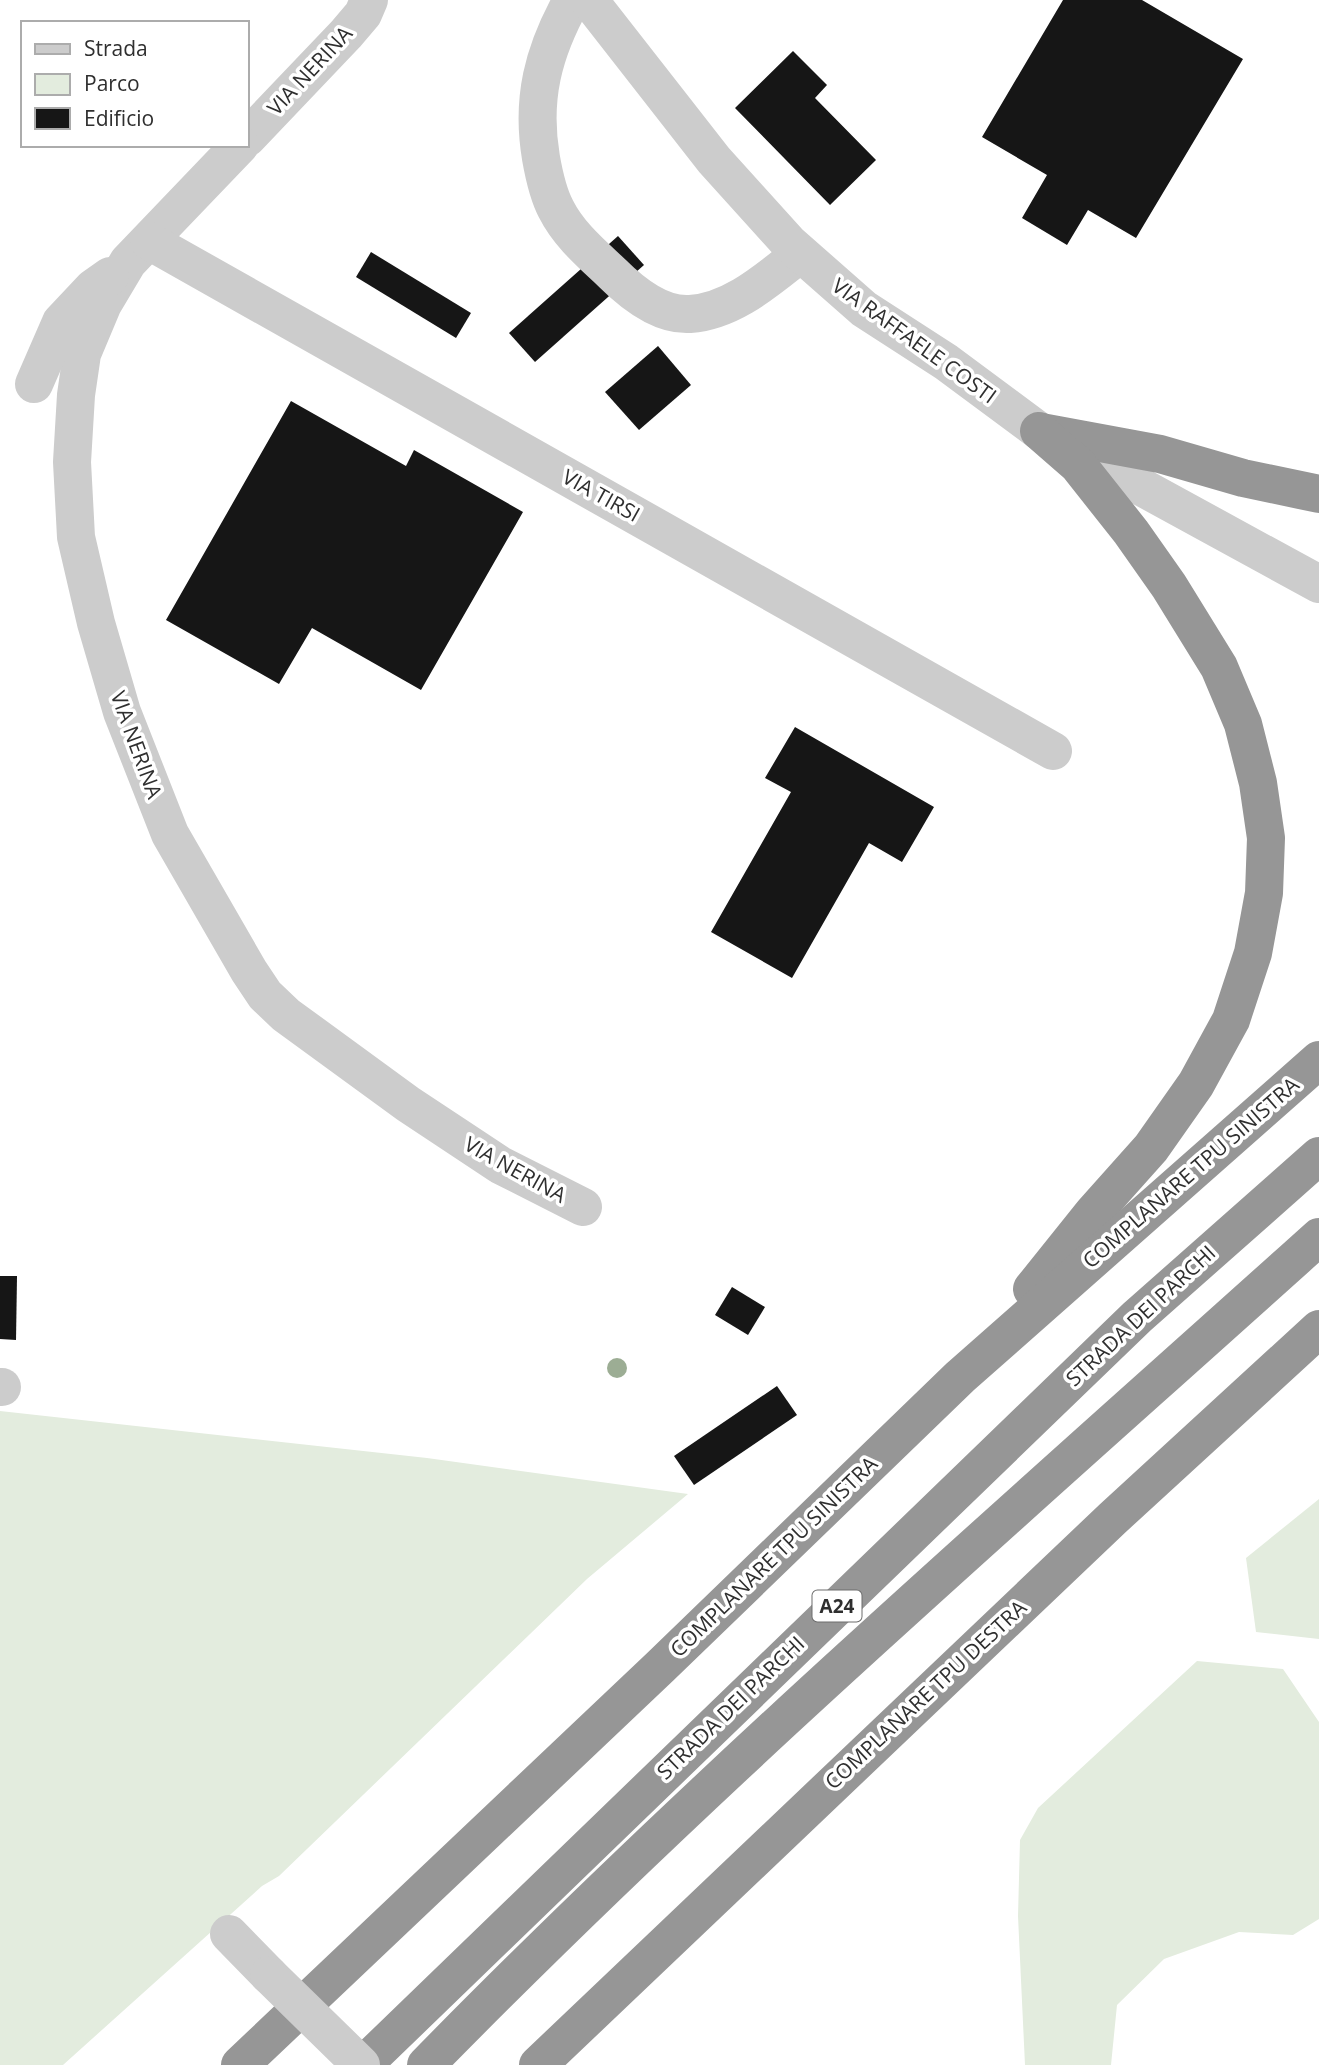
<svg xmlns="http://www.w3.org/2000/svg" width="1319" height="2065" viewBox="0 0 1319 2065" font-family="'Open Sans',sans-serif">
<rect width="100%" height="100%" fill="#fff"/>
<!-- green -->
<g fill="#e3ecde">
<polygon points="0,1411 427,1458 688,1494 587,1579 279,1876 262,1886 63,2065 0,2065"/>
<polygon points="1319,1499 1319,1639 1256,1632 1246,1558"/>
<polygon points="1197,1661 1283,1669 1319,1722 1319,1919 1293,1935 1239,1932 1164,1959 1117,2005 1111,2065 1025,2065 1018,1916 1020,1840 1038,1808"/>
</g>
<!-- building -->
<g fill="#161616">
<polygon points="1063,0 1142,0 1243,59 1136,238 1088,210 1067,245 1022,218 1047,175 982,137"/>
<polygon points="793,51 827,85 815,98 876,160 830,205 735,108"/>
<polygon points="618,236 644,265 535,362 509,333"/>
<polygon points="371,252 471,313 456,338 356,277"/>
<polygon points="658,346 691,385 639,430 605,392"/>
<polygon points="291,401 406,466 414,450 523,512 421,690 312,628 279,684 166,620"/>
<polygon points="795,727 934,807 902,862 869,843 792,978 711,932 791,792 765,778"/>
<polygon points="0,1276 17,1276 16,1340 0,1339"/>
<polygon points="732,1287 765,1307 748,1335 715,1315"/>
<polygon points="777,1386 797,1415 694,1485 674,1456"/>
</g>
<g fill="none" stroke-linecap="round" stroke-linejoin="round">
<!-- minor -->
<g stroke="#ccc" stroke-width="38">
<path d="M572 0C543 52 531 99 541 158 544 175 548 194 556 209 569 235 592 254 612 273 632 293 660 316 690 314 733 311 768 279 800 254"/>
<polyline points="589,0 714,160 789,243 864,309 946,362 1039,431 1319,584"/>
<polyline points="247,138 346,34 363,14 369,0"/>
<polyline points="240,145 128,262 103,304 82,354 76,395 72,462 76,537 96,623 122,712 170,834 249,971 265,995 286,1015 408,1104 500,1165 583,1207"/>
<polyline points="149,241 1053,751"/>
<polyline points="34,384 61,322 93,288 110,276"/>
<polyline points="0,1387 2,1387"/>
<polyline points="229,1934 269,1975"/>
</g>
<!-- highway -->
<g stroke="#969696" stroke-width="38">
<polyline points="1041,432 1160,454 1243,478 1319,494"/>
<polyline points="1032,1289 1093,1213 1151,1148 1196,1084 1231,1020 1253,953 1264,893 1266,838 1258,783 1243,724 1219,667 1169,586 1131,532 1078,465 1039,431"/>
<polyline points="240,2065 660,1667 960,1377 1319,1060"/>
<polyline points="363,2065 1137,1317 1319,1156"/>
<path d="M426 2065C710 1775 1018 1508 1319 1237"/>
<polyline points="538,2065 1113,1518 1319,1329"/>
</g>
<!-- minor-bridge -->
<polyline stroke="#ccc" stroke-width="38" points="269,1975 361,2065"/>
</g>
<!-- trees -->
<circle fill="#9cad94" cx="617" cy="1368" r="10"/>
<g text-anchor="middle" stroke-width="7" stroke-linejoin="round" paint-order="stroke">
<!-- shield labels -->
<rect fill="#fff" stroke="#6d6d6d" stroke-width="2" x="812.5" y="1590.5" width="49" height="31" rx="5"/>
<g font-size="19" font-weight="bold" fill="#2f2f2f">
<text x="837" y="1613">A24</text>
</g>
<!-- street labels -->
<g font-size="21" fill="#2f2f2f" stroke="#fff">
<text transform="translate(310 71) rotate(-47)" y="7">VIA NERINA</text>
<text transform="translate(914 341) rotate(36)" y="7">VIA RAFFAELE COSTI</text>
<text transform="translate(601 496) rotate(29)" y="7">VIA TIRSI</text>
<text transform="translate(136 745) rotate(70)" y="7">VIA NERINA</text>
<text transform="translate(515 1170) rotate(29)" y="7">VIA NERINA</text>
<text transform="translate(1191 1173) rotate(-41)" y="7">COMPLANARE TPU SINISTRA</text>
<text transform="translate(1141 1316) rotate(-43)" y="7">STRADA DEI PARCHI</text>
<text transform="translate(774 1557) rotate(-44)" y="7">COMPLANARE TPU SINISTRA</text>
<text transform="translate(926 1695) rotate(-43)" y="7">COMPLANARE TPU DESTRA</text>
<text transform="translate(731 1708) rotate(-44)" y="7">STRADA DEI PARCHI</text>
</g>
</g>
<!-- legend -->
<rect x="21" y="21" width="228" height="126" fill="#ffffff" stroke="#acacac" stroke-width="2"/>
<rect x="35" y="44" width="35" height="10" fill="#cccccc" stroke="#acacac" stroke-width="2"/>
<text x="84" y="56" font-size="21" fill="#2f2f2f">Strada</text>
<rect x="35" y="74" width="35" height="21" fill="#e3ecde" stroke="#acacac" stroke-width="2"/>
<text x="84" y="91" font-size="21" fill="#2f2f2f">Parco</text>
<rect x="35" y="108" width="35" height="21" fill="#161616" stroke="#acacac" stroke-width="2"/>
<text x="84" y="126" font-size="21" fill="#2f2f2f">Edificio</text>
</svg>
